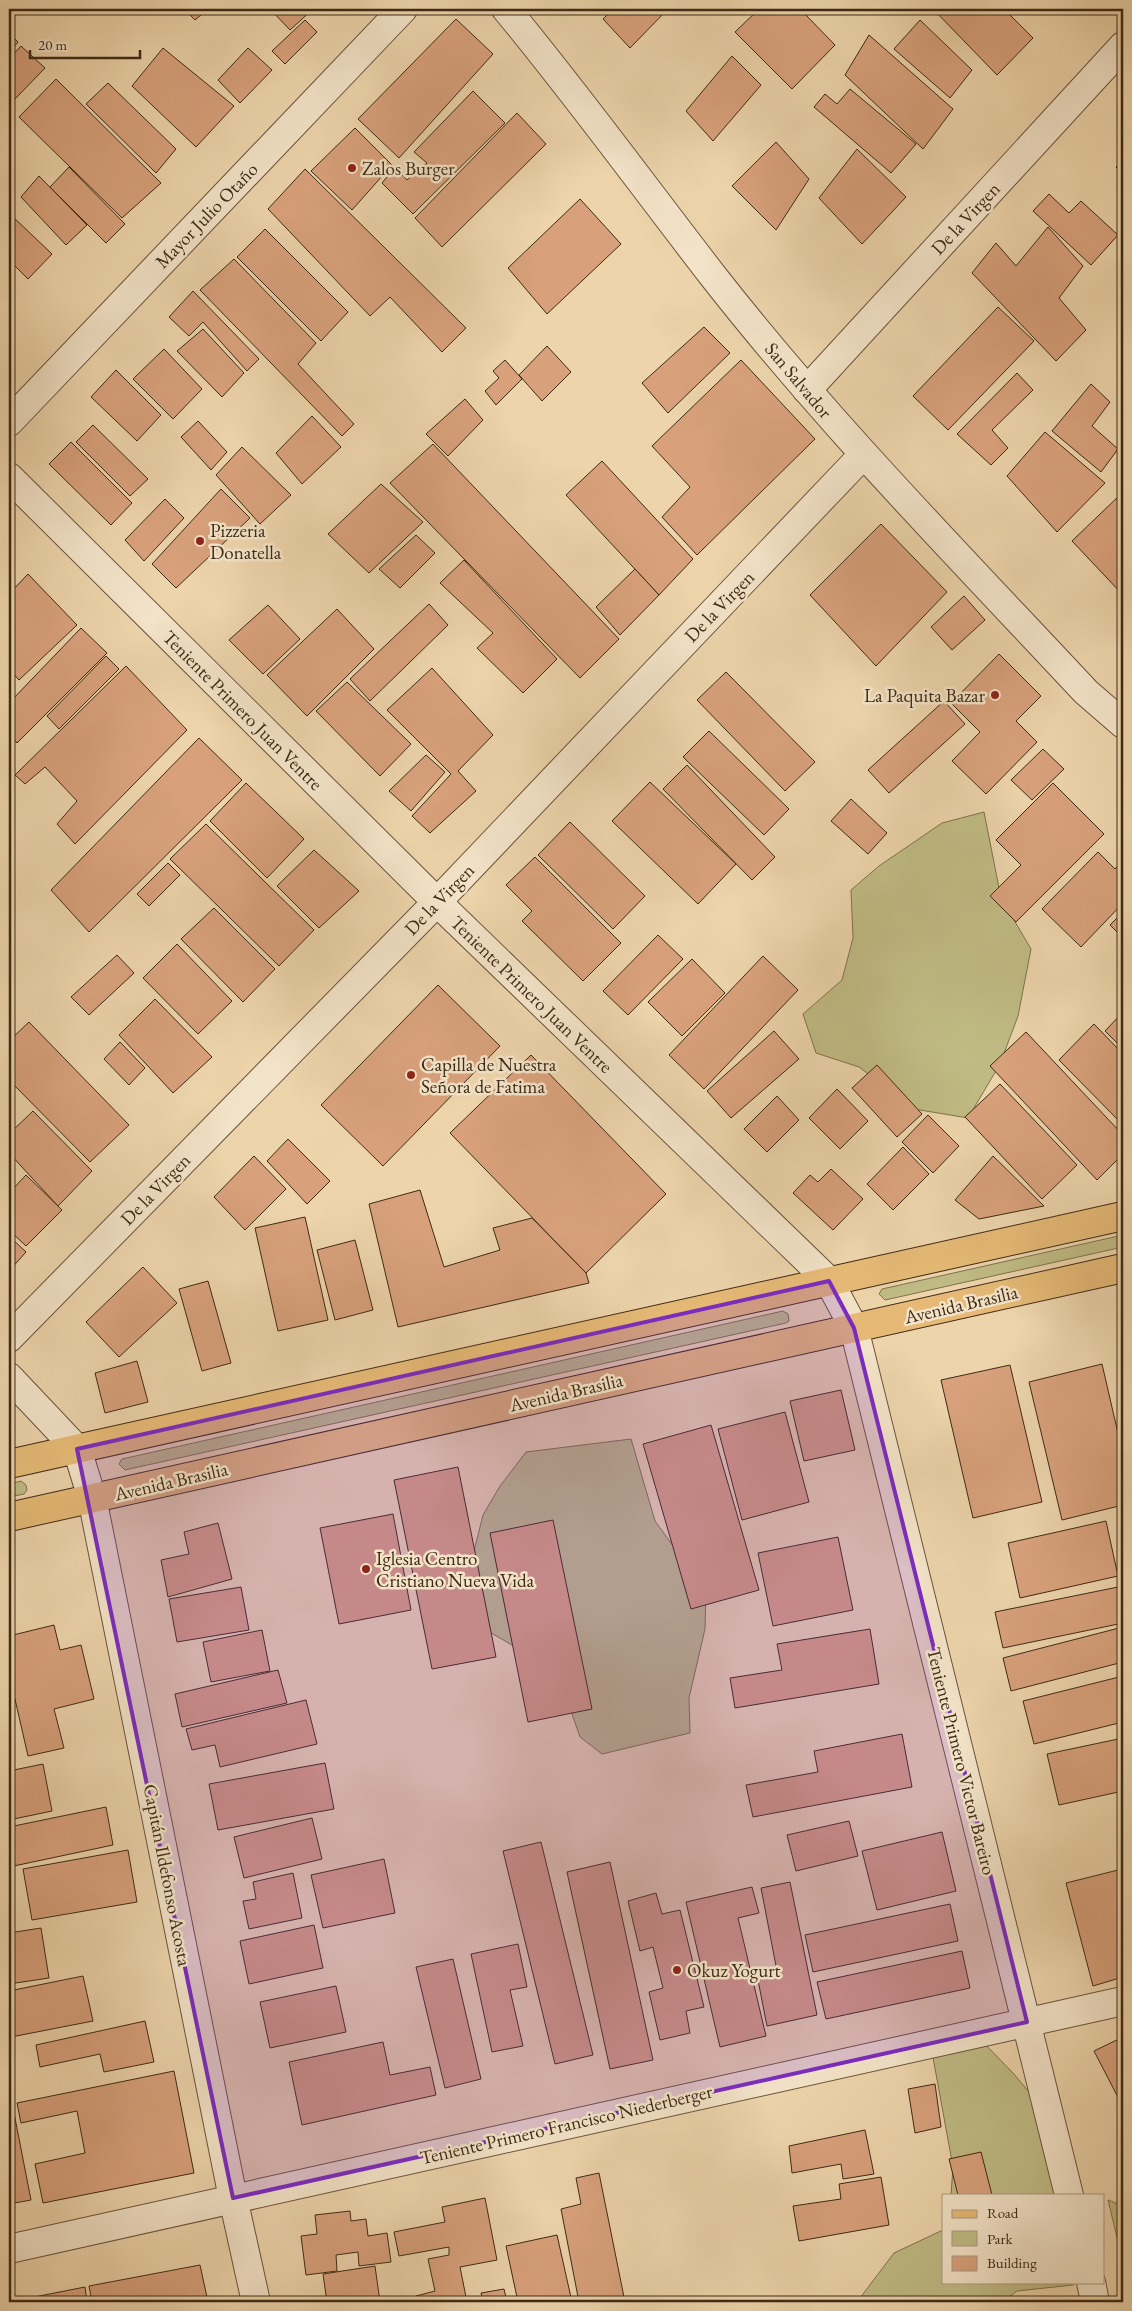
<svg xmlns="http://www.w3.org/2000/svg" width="1132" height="2311" viewBox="0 0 1132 2311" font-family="'EB Garamond',serif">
<rect width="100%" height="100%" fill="#edd4ab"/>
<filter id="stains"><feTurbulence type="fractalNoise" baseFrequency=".004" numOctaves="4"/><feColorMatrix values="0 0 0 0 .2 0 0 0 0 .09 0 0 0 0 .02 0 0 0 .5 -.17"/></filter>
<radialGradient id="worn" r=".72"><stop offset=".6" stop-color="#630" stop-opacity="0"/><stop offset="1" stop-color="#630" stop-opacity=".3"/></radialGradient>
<!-- green -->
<g fill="#c0bb84" stroke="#7f724d">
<polygon points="984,812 1001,898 1031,949 1018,1016 1000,1064 968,1118 914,1109 859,1067 816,1053 803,1014 842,980 853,938 851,890 879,866 942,823"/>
<polygon points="1123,1235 1123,1247 885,1300 879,1294 882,1289"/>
<polygon points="783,1311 788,1314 789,1321 786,1323 125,1470 119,1464 122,1459"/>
<polygon points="631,1439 655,1521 706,1591 705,1629 689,1698 690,1733 602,1754 580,1737 562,1685 517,1648 481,1627 468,1575 483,1515 500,1486 526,1452"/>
<polygon points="21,1481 26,1485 27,1490 24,1494 9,1497 9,1484"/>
<polygon points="980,2039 1013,2073 1057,2125 1076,2195 951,2195 953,2167 932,2052"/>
<polygon points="1108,2200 1123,2206 1123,2258 1122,2258"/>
<polygon points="943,2230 943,2282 1077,2282 1073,2285 1017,2291 1003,2302 857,2302 894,2253"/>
</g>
<!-- building -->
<g fill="#d8a17c" stroke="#3e2a16">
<polygon points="184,9 208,9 195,20"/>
<polygon points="270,9 313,9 290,30"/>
<polygon points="613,9 668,9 630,48 603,19"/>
<polygon points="759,9 800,9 835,45 792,89 735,32"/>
<polygon points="933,9 1004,9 1033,38 997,75"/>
<polygon points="456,19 493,54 399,158 358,119"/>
<polygon points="305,20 317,32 285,64 272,51"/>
<polygon points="920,20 972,70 950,98 894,49"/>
<polygon points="9,33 18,42 9,53"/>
<polygon points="869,35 953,109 923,149 845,75"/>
<polygon points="21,46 45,68 15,99 9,92 9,59"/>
<polygon points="163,48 234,106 196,147 132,86"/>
<polygon points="248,48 272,70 240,103 218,80"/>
<polygon points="732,56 761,85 713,141 686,111"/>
<polygon points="56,79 161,183 122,218 19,117"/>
<polygon points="108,83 176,149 156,173 86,104"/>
<polygon points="850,89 916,144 891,173 814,107 825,94 837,104"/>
<polygon points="473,91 505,123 413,214 382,183 395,167 407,180 427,163 414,152"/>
<polygon points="517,113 546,144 442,247 415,218"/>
<polygon points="355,128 392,165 352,210 311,171"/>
<polygon points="776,142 809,179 776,230 732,186"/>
<polygon points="857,149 906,197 862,244 819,198"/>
<polygon points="1123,160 1123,175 1116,167"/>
<polygon points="69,167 125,224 106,243 50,187"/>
<polygon points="305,169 466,328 442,352 390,297 370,316 268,209"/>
<polygon points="39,176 87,225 66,245 21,197"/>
<polygon points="1049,194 1069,213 1081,201 1118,235 1091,265 1033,211"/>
<polygon points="580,199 621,244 547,314 508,268"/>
<polygon points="11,215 52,254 28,279 9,260 9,218"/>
<polygon points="1048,227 1083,266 1059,298 1086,330 1056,361 972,273 996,243 1016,266"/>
<polygon points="265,229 348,312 321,341 237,257"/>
<polygon points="234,259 316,343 298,364 354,424 342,436 200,290"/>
<polygon points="193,291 259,359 247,371 203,322 189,336 169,317"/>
<polygon points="998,307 1034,341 948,430 913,396"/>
<polygon points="704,327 730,353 668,413 642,383"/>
<polygon points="203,329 244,373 222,397 177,351"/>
<polygon points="547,346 571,372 542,401 519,375"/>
<polygon points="164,349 202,389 173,419 133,379"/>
<polygon points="505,360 522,379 496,405 485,391 499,378 493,371"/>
<polygon points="741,360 815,439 697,555 662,517 690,487 652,446"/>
<polygon points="116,370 161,415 137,441 91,397"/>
<polygon points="1017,373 1033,390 992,430 1008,448 991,465 957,434"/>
<polygon points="1091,384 1110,402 1092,426 1118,449 1101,472 1052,431"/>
<polygon points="465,399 483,420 448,456 426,434"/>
<polygon points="312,416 341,447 302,484 276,453"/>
<polygon points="198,421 227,452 211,470 181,437"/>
<polygon points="93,425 148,479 130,496 76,442"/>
<polygon points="1045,432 1105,483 1057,532 1007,476"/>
<polygon points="71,442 132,503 111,525 49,464"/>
<polygon points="433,444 619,639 580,678 390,483"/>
<polygon points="242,447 291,495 260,524 216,475"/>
<polygon points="602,461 693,559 659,595 566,495"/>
<polygon points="381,484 423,522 369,573 328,534"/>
<polygon points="221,489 250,518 176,588 152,564"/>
<polygon points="1121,494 1123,497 1123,595 1072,541"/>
<polygon points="165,499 184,518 144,561 125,540"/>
<polygon points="881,524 947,592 876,666 810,595"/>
<polygon points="416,535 435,553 400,588 379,569"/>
<polygon points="464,560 557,659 523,693 477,648 493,633 440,583"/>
<polygon points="635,569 659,595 620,635 596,607"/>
<polygon points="28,574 77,625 19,680 9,669 9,594"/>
<polygon points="964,596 985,620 952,650 931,627"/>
<polygon points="429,604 448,625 370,701 350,679"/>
<polygon points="268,605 300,639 263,674 229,640"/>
<polygon points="337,609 374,649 307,716 267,675"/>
<polygon points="81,628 107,653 17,743 9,733 9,703"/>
<polygon points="999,654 1041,696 1016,721 1037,742 986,794 952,761 980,732 951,703"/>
<polygon points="106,656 119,669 59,729 47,716"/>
<polygon points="126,666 187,730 75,844 57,824 77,801 45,767 25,784 15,775"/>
<polygon points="432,668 493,735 458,771 476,791 430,833 412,816 451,774 387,710"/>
<polygon points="726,672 815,762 785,791 697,700"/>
<polygon points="347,682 411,744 380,776 316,711"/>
<polygon points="944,701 965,724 889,793 868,770"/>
<polygon points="709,731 789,809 764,835 683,757"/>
<polygon points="199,738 242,780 89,932 51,890"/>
<polygon points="1043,749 1064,769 1032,800 1011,780"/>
<polygon points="426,755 445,772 411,811 389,791"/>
<polygon points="687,765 775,857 752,880 663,789"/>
<polygon points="650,782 736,864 698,904 612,821"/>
<polygon points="246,783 304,839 267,878 210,821"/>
<polygon points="1053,783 1104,834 1016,922 990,896 1021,865 996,840"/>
<polygon points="851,799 887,833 868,854 831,821"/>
<polygon points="570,822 645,896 613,929 538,855"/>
<polygon points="206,824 314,930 279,966 170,859"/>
<polygon points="314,850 359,891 319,928 277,886"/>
<polygon points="1098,852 1115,869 1123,860 1123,903 1081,947 1042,909"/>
<polygon points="535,857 621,943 583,981 522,921 532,911 506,885"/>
<polygon points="168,863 180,875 149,906 137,894"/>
<polygon points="214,908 275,969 243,1002 181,939"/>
<polygon points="1123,912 1123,938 1110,925"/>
<polygon points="658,935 683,959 628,1015 603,991"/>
<polygon points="177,944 232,1001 198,1034 143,978"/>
<polygon points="117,955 134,973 89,1015 71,997"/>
<polygon points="763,956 798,990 704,1089 669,1055"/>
<polygon points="692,959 725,993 682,1036 648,1002"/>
<polygon points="438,985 500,1046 383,1166 321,1105"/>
<polygon points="155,999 212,1057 173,1093 119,1035"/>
<polygon points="1123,1012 1123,1049 1105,1031"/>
<polygon points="29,1022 129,1125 90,1162 9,1080 9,1041"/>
<polygon points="1094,1024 1123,1054 1123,1125 1059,1060"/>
<polygon points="774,1031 799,1059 731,1118 707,1091"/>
<polygon points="1026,1032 1123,1135 1123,1154 1097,1180 990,1066"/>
<polygon points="120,1042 145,1068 129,1085 104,1059"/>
<polygon points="531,1055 666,1194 586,1273 450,1133"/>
<polygon points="877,1065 922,1114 897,1137 852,1088"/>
<polygon points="1000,1084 1077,1165 1042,1199 965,1117"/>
<polygon points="837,1089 868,1121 840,1149 809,1118"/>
<polygon points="777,1096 799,1120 767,1152 744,1129"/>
<polygon points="33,1111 92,1171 58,1206 9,1153 9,1134"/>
<polygon points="928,1115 959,1146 933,1173 902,1142"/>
<polygon points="288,1139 330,1181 307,1204 267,1161"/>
<polygon points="903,1147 929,1174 893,1210 867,1184"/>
<polygon points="254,1156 286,1189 245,1230 214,1197"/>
<polygon points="993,1156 1044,1206 979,1219 955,1200"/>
<polygon points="831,1169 863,1199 833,1230 793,1193 810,1175 818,1182"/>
<polygon points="26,1175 62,1210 26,1246 9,1230 9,1193"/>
<polygon points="420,1190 444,1267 500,1250 493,1228 532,1218 586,1273 589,1283 398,1327 369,1204"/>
<polygon points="305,1217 328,1320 278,1331 255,1228"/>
<polygon points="9,1236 26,1252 9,1271"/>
<polygon points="355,1240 373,1310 335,1320 317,1250"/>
<polygon points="143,1267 177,1303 119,1357 86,1322"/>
<polygon points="208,1281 231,1363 202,1371 179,1289"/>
<polygon points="137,1361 148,1402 105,1413 95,1373"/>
<polygon points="1102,1364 1123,1455 1123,1505 1062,1520 1029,1382"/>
<polygon points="1010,1365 1042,1502 973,1518 941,1380"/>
<polygon points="841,1390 855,1450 804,1461 790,1401"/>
<polygon points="785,1412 809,1502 742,1520 718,1429"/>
<polygon points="711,1425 759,1590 691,1609 643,1444"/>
<polygon points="458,1467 496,1657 432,1669 394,1480"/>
<polygon points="393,1514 411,1610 339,1624 320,1528"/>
<polygon points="553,1520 592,1709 528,1722 490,1533"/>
<polygon points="1106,1521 1118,1576 1020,1598 1008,1543"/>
<polygon points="218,1523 232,1579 168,1597 161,1560 189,1554 184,1532"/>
<polygon points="838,1537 853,1610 773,1626 758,1553"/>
<polygon points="1123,1586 1123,1623 1003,1648 995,1612"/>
<polygon points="241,1587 249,1630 177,1642 169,1599"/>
<polygon points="54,1625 60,1650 81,1645 94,1699 54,1709 64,1748 28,1756 9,1673 9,1636"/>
<polygon points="1123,1627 1123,1662 1011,1691 1003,1658"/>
<polygon points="870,1629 879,1684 735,1708 730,1678 782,1670 777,1644"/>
<polygon points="262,1630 270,1671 211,1682 203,1642"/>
<polygon points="278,1670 287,1703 182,1727 175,1694"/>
<polygon points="1123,1676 1123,1722 1034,1744 1023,1701"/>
<polygon points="306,1700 317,1744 220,1767 215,1745 192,1750 186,1729"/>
<polygon points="902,1734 912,1787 753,1817 746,1785 818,1772 814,1751"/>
<polygon points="1123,1738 1123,1791 1059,1805 1047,1754"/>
<polygon points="325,1763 334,1809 218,1830 209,1784"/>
<polygon points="43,1764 52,1811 9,1820 9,1771"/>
<polygon points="106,1807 113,1845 9,1867 9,1827"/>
<polygon points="312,1818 322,1859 244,1878 234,1837"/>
<polygon points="849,1821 858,1856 796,1871 787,1835"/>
<polygon points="942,1832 956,1891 877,1910 862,1851"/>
<polygon points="541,1842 593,2055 555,2064 503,1851"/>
<polygon points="128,1850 137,1902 32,1920 23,1869"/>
<polygon points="384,1859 395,1913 323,1928 311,1875"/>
<polygon points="610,1862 653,2060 610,2069 567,1872"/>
<polygon points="1118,1870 1123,1892 1123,1977 1093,1986 1066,1883"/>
<polygon points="293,1873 302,1918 249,1929 243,1901 256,1899 253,1882"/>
<polygon points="790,1882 817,2015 767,2026 757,1975 777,1971 761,1888"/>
<polygon points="752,1887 759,1913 738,1918 766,2036 720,2047 686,1902"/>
<polygon points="656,1893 662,1914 680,1910 704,2007 686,2011 690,2033 660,2040 649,1992 663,1988 653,1947 640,1951 628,1901"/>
<polygon points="950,1904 958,1941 813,1972 805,1935"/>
<polygon points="314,1925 323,1968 249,1984 240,1941"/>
<polygon points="41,1928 49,1978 9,1984 9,1933"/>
<polygon points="518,1944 527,1987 510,1990 523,2046 492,2052 471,1954"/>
<polygon points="962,1951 970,1988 826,2019 817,1982"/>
<polygon points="453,1959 481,2079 445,2088 416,1967"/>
<polygon points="83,1976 93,2021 11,2037 9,1991"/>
<polygon points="336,1986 346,2032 270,2048 260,2002"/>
<polygon points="145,2021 154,2062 104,2072 100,2054 40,2067 36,2045"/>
<polygon points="1123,2037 1123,2107 1094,2051"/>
<polygon points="383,2042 390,2075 430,2067 436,2095 302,2125 289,2062"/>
<polygon points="174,2071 194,2173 43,2203 35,2164 85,2153 77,2111 21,2123 17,2103"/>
<polygon points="935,2084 941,2127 915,2133 908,2089"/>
<polygon points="14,2113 31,2200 9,2204 9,2114"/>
<polygon points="865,2130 874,2174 843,2179 841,2164 792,2173 789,2146"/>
<polygon points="981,2152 992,2195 958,2195 949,2159"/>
<polygon points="599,2173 625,2302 579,2302 561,2209 581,2204 576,2178"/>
<polygon points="881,2177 889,2225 799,2241 793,2206 841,2199 839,2184"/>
<polygon points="485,2198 497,2260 460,2267 467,2302 433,2302 416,2296 435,2291 428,2259 449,2255 449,2247 399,2256 394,2232 445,2222 442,2207"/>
<polygon points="350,2211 351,2221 366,2219 368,2236 387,2233 391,2262 359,2266 358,2252 336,2255 337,2271 306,2275 301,2236 317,2234 315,2215"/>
<polygon points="557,2235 572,2302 518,2302 506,2246"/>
<polygon points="200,2265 208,2302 92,2302 89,2286"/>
<polygon points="375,2266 380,2302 327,2302 323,2274"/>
<polygon points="85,2287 87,2302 9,2302"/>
<polygon points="504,2289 507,2302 483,2302 481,2293"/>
</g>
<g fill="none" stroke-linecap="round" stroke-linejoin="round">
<defs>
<g id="minor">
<path d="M506 9C578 96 644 187 713 276 828 423 959 556 1086 692L1123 724"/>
<polyline points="807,390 1123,46"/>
<polyline points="9,422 403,9"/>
<polyline points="9,477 437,902 829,1281 854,1328 1069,2195"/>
<polyline points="9,1338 437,902 863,455"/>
<polyline points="9,1377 77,1449 92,1498 233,2198 256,2302"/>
<polyline points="9,2249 1123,2001"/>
<polyline points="1091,2282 1095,2302"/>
</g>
<g id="major">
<polyline points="9,1464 1123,1216"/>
<polyline points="9,1517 1123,1268"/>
</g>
</defs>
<!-- minor casing -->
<use href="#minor" stroke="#6a543b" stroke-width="30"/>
<!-- major casing -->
<use href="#major" stroke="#3e2a16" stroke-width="30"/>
<!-- minor -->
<use href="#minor" stroke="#f3e3c8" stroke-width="28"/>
<!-- major -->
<use href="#major" stroke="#e6ba76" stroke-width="28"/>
</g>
<!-- marked area -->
<path fill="#7b2cbf" fill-opacity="0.2" stroke="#7b2cbf" stroke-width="4" stroke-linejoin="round" d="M829 1281 854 1328 1027 2022 233 2198 77 1449Z"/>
<!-- markers -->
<g fill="#8f2418" stroke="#f3e3c8" stroke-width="2">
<circle cx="352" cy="168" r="5"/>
<circle cx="200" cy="541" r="5"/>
<circle cx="995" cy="695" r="5"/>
<circle cx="411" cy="1075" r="5"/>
<circle cx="366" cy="1569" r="5"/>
<circle cx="677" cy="1970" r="5"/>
</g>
<g text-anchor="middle" stroke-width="5" stroke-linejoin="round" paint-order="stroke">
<!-- poi labels -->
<g font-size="19" fill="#3e2a16" stroke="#f3e3c8" text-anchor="start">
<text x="362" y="175">Zalos Burger</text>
<text x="210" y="537">Pizzeria<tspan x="210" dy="22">Donatella</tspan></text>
<text x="985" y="702" text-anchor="end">La Paquita Bazar</text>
<text x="421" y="1071">Capilla de Nuestra<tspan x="421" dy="22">Señora de Fatima</tspan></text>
<text x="376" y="1565">Iglesia Centro<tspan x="376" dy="22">Cristiano Nueva Vida</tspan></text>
<text x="687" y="1977">Okuz Yogurt</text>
</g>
<!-- street labels -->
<g font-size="19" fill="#3e2a16" stroke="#f3e3c8">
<text transform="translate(206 215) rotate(-46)" y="7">Mayor Julio Otaño</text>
<text transform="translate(965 218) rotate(-47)" y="7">De la Virgen</text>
<text transform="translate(799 380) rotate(50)" y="7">San Salvador</text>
<text transform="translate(719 606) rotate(-46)" y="7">De la Virgen</text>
<text transform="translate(243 710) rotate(45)" y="7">Teniente Primero Juan Ventre</text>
<text transform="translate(439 899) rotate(-46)" y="7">De la Virgen</text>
<text transform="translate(532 994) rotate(44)" y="7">Teniente Primero Juan Ventre</text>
<text transform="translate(155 1189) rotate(-46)" y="7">De la Virgen</text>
<text transform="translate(961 1304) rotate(-13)" y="7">Avenida Brasilia</text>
<text transform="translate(566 1392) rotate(-13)" y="7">Avenida Brasilia</text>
<text transform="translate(171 1481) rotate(-13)" y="7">Avenida Brasilia</text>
<text transform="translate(962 1761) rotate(76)" y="7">Teniente Primero Victor Bareiro</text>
<text transform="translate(168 1875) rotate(79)" y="7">Capitán Ildefonso Acosta</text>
<text transform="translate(566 2124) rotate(-13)" y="7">Teniente Primero Francisco Niederberger</text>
</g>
</g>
<!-- margin -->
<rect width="1132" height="2311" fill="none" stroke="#edd4ab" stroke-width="30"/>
<rect x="10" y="10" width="1112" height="2291" fill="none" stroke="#3e2a16" stroke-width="2.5"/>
<rect x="15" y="15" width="1102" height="2281" fill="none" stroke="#3e2a16"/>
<!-- legend -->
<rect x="942" y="2194" width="162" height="90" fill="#f3e3c8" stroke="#ab9981"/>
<rect x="952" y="2210" width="25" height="8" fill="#e6ba76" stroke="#ab9981"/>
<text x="987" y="2218" font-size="15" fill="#3e2a16">Road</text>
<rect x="952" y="2231" width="25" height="15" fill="#c0bb84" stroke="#ab9981"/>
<text x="987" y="2244" font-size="15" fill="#3e2a16">Park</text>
<rect x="952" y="2256" width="25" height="15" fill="#d8a17c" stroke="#ab9981"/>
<text x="987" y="2268" font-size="15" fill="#3e2a16">Building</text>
<!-- scale -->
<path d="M30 50v8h110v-8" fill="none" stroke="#3e2a16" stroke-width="2.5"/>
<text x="38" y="50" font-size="15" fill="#3e2a16" stroke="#f3e3c8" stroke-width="4" paint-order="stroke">20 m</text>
<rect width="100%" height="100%" filter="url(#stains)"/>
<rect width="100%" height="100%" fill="url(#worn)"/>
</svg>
